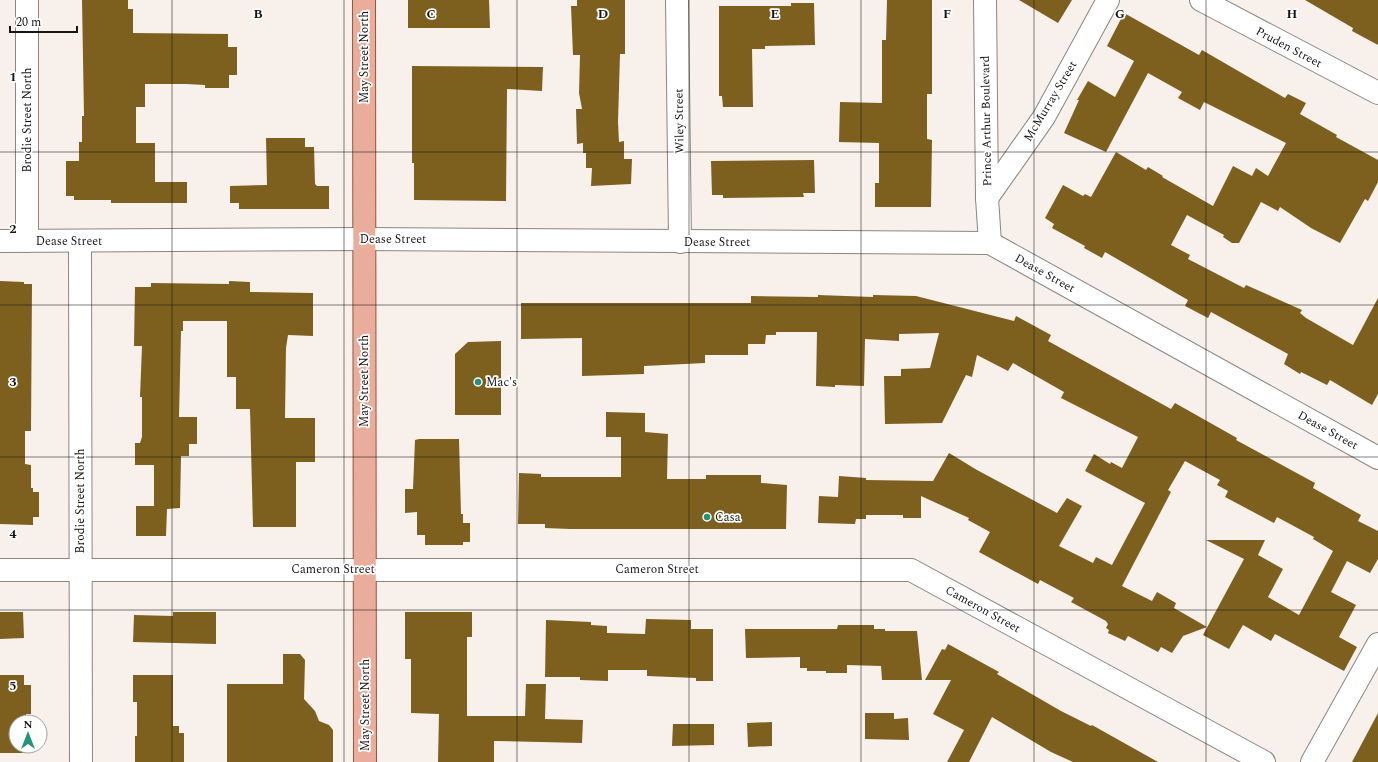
<svg xmlns="http://www.w3.org/2000/svg" width="1378" height="762" viewBox="0 0 1378 762" font-family="Spectral,serif">
<rect width="100%" height="100%" fill="#f8f1eb"/>
<!-- building -->
<g fill="#7d5f1e">
<polygon points="82,0 128,0 128,9 133,9 133,33 228,34 228,47 237,47 237,75 229,75 229,88 205,88 205,85 186,84 145,84 145,107 136,107 136,143 155,143 155,182 187,182 187,203 111,203 111,200 74,200 74,196 66,196 66,161 79,161 79,142 82,142 82,116 84,116"/>
<polygon points="408,0 489,0 490,28 408,28"/>
<polygon points="577,0 625,0 625,54 620,54 618,122 619,142 624,141 624,159 632,159 631,184 591,186 592,168 586,168 586,153 583,153 583,143 577,144 576,109 582,109 579,93 580,55 573,55 571,6 577,6"/>
<polygon points="887,0 932,0 932,94 927,94 927,139 932,140 931,207 875,207 875,183 879,183 879,143 839,142 840,102 882,103 882,40 886,40"/>
<polygon points="1019,0 1072,0 1058,23"/>
<polygon points="1305,0 1378,0 1378,45 1352,31 1353,28"/>
<polygon points="791,3 814,3 815,45 765,46 765,49 752,49 753,107 723,107 722,96 719,96 719,6 791,6"/>
<polygon points="1124,13 1199,55 1202,50 1285,98 1288,94 1306,103 1300,114 1337,135 1336,137 1378,160 1378,182 1368,201 1365,199 1340,243 1311,228 1280,207 1278,211 1261,202 1239,243 1232,243 1223,237 1224,235 1187,215 1171,245 1190,255 1188,259 1244,288 1246,285 1302,310 1300,313 1306,318 1353,345 1378,298 1378,394 1372,405 1330,380 1327,385 1301,372 1300,374 1284,364 1288,354 1211,312 1208,318 1185,306 1188,300 1105,252 1102,258 1084,248 1085,246 1052,228 1054,224 1045,218 1063,185 1083,196 1085,194 1091,197 1116,152 1146,170 1148,167 1163,176 1162,177 1213,206 1233,166 1252,176 1256,168 1268,176 1286,143 1204,102 1200,110 1178,98 1182,92 1148,73 1106,152 1064,133 1079,100 1077,100 1088,81 1115,97 1134,61 1107,46"/>
<polygon points="412,66 543,67 542,91 507,89 506,201 414,200 414,163 412,163"/>
<polygon points="266,138 305,138 305,147 314,147 315,184 317,186 329,186 329,209 239,209 239,203 230,203 230,186 267,185"/>
<polygon points="814,160 815,193 803,193 804,197 723,198 723,195 712,195 711,161"/>
<polygon points="0,281 24,282 24,284 32,284 31,431 25,431 25,464 31,465 31,488 33,488 33,492 39,492 39,517 33,517 33,525 0,524"/>
<polygon points="229,281 250,282 250,292 313,293 313,336 288,335 286,348 285,418 315,418 315,462 296,462 296,527 253,527 250,409 236,409 236,377 227,377 227,321 183,321 183,331 181,331 179,417 197,417 197,444 189,444 189,456 181,456 180,508 167,509 166,536 136,536 136,506 154,506 154,465 135,465 135,443 140,443 142,437 142,397 140,397 142,346 134,346 135,287 151,287 151,283 229,284"/>
<polygon points="818,295 873,297 873,295 916,296 1014,321 1016,316 1051,335 1048,341 1171,409 1175,403 1237,438 1236,440 1315,483 1313,488 1361,515 1358,521 1378,531 1378,559 1370,573 1347,561 1331,592 1356,605 1339,637 1357,647 1344,671 1275,634 1271,641 1243,625 1229,649 1203,635 1244,559 1206,540 1265,540 1258,555 1283,569 1268,597 1299,615 1333,551 1313,539 1314,537 1277,517 1274,523 1225,497 1228,491 1217,485 1220,480 1185,461 1168,490 1171,492 1122,586 1152,601 1157,592 1176,603 1174,608 1207,627 1183,636 1172,653 1161,647 1158,652 1128,636 1125,641 1108,633 1109,630 1106,628 1108,624 1106,621 1071,602 1074,598 1040,580 1038,584 979,552 990,532 968,520 969,518 921,496 921,518 903,518 903,515 866,515 866,519 856,519 855,524 818,523 819,496 838,497 839,476 866,478 866,480 933,481 949,453 977,470 1057,513 1067,498 1082,506 1059,546 1093,563 1096,557 1112,565 1145,503 1085,471 1094,454 1110,464 1111,462 1122,468 1138,437 1061,398 1064,392 1013,363 1008,371 977,355 972,377 966,375 942,423 885,424 884,376 901,376 901,369 930,368 939,333 899,334 899,341 865,339 864,386 835,385 835,387 816,386 817,332 776,332 776,335 766,335 765,344 748,344 748,355 705,355 705,363 644,366 644,374 582,376 582,338 521,339 521,303 751,303 751,296 818,297"/>
<polygon points="501,341 501,415 455,415 455,354 468,342"/>
<polygon points="606,412 645,413 645,432 668,434 667,479 706,479 706,475 761,475 761,483 787,485 786,529 570,529 545,528 545,524 518,524 519,473 541,474 541,477 621,477 621,437 606,437"/>
<polygon points="419,439 459,439 461,514 463,514 463,523 470,523 470,542 463,542 463,545 425,545 425,535 417,535 417,512 405,513 405,489 413,489 415,440"/>
<polygon points="0,612 23,612 24,638 0,639"/>
<polygon points="173,612 216,612 216,644 133,642 134,615 173,616"/>
<polygon points="405,612 472,612 472,637 467,637 467,716 525,716 526,684 546,684 545,719 583,720 582,743 494,741 494,762 438,762 439,714 411,713 411,659 405,659"/>
<polygon points="646,619 691,620 691,629 713,629 713,681 696,681 696,678 647,676 647,670 608,670 608,681 580,680 580,677 545,677 546,620 591,622 591,625 607,626 607,633 645,634"/>
<polygon points="838,625 874,625 874,629 885,629 885,631 917,631 922,680 882,680 881,666 847,665 847,673 826,673 826,671 807,671 807,668 800,668 800,657 746,658 745,629 837,629"/>
<polygon points="948,644 999,672 997,674 1061,711 1091,726 1092,725 1158,762 1073,762 1051,752 992,717 969,762 947,762 964,730 933,714 951,680 925,680 942,649 945,650"/>
<polygon points="283,654 300,654 305,660 304,699 315,711 319,721 329,725 333,730 333,762 227,762 227,684 283,684"/>
<polygon points="0,675 24,675 24,685 31,685 31,714 26,714 26,722 16,722 16,746 25,746 25,753 0,753"/>
<polygon points="133,675 173,675 173,726 179,726 179,733 184,733 184,762 135,762 135,736 137,736 137,702 133,702"/>
<polygon points="865,713 894,713 894,719 908,718 909,740 865,739"/>
<polygon points="1378,713 1378,762 1352,762"/>
<polygon points="772,722 772,746 748,747 747,723"/>
<polygon points="673,724 714,724 714,745 672,746"/>
</g>
<g fill="none" stroke-linecap="round" stroke-linejoin="round">
<defs>
<g id="minor">
<polyline points="27,0 27,241"/>
<polyline points="677,0 680,242"/>
<polyline points="985,0 987,198 990,243"/>
<polyline points="1201,0 1378,93"/>
<polyline points="987,198 1044,117 1108,0"/>
<polyline points="0,241 364,239 990,243 1378,458"/>
<polyline points="80,241 81,762"/>
<polyline points="0,570 911,570 1264,762"/>
<polyline points="1312,762 1378,644"/>
</g>
<polyline id="major" points="364,0 365,762"/>
</defs>
<!-- minor casing -->
<use href="#minor" stroke="#8c8681" stroke-width="24"/>
<!-- major casing -->
<use href="#major" stroke="#975540" stroke-width="24"/>
<!-- minor -->
<use href="#minor" stroke="#fff" stroke-width="22"/>
<!-- major -->
<use href="#major" stroke="#eaad9b" stroke-width="22"/>
</g>
<!-- grid -->
<path fill="none" stroke="#171513" stroke-width="1" stroke-opacity="0.55" d="M172 0V762M344 0V762M517 0V762M689 0V762M861 0V762M1034 0V762M1206 0V762M0 152H1378M0 305H1378M0 457H1378M0 610H1378"/>
<!-- markers -->
<g fill="#209579" stroke="#fff" stroke-width="1.5">
<circle cx="478" cy="382" r="4"/>
<circle cx="707" cy="517" r="4"/>
</g>
<g text-anchor="middle" stroke-width="3.5" stroke-linejoin="round" paint-order="stroke">
<!-- street labels -->
<g font-size="12" fill="#171513" stroke="#fff">
<text transform="translate(1289 47) rotate(28)" y="4">Pruden Street</text>
<text transform="translate(364 57) rotate(-90)" y="4">May Street North</text>
<text transform="translate(1050 101) rotate(-59)" y="4">McMurray Street</text>
<text transform="translate(27 120) rotate(-90)" y="4">Brodie Street North</text>
<text transform="translate(679 121) rotate(-91)" y="4">Wiley Street</text>
<text transform="translate(986 121) rotate(-91)" y="4">Prince Arthur Boulevard</text>
<text x="393" y="243">Dease Street</text>
<text x="69" y="245">Dease Street</text>
<text x="717" y="246">Dease Street</text>
<text transform="translate(1045 273) rotate(29)" y="4">Dease Street</text>
<text transform="translate(364 381) rotate(-90)" y="4">May Street North</text>
<text transform="translate(1328 430) rotate(29)" y="4">Dease Street</text>
<text transform="translate(80 501) rotate(-90)" y="4">Brodie Street North</text>
<text x="333" y="573">Cameron Street</text>
<text x="657" y="573">Cameron Street</text>
<text transform="translate(983 609) rotate(29)" y="4">Cameron Street</text>
<text transform="translate(365 705) rotate(-90)" y="4">May Street North</text>
</g>
<!-- poi labels -->
<g font-size="12" fill="#171513" stroke="#fff" text-anchor="start">
<text x="486" y="386">Mac's</text>
<text x="715" y="521">Casa</text>
</g>
</g>
<g font-size="13" text-anchor="middle" font-weight="bold" fill="#171513" stroke="#fff" stroke-width="3.5" stroke-linejoin="round" paint-order="stroke">
<text x="258" y="18">B</text>
<text x="431" y="18">C</text>
<text x="603" y="18">D</text>
<text x="775" y="18">E</text>
<text x="947" y="18">F</text>
<text x="1120" y="18">G</text>
<text x="1292" y="18">H</text>
<text x="13" y="81">1</text>
<text x="13" y="233">2</text>
<text x="13" y="386">3</text>
<text x="13" y="538">4</text>
<text x="13" y="690">5</text>
</g>
<!-- north arrow -->
<g transform="translate(28 734)"><circle r="19" fill="#ffffff" stroke="#a2a1a1"/>
<path d="M0-3L7 15L0 10L-7 15Z" fill="#209579"/>
<text y="-6" font-size="11" font-weight="bold" text-anchor="middle" fill="#171513">N</text>
</g>
<!-- scale -->
<path d="M10 26v6h67v-6" fill="none" stroke="#171513" stroke-width="2"/>
<text x="16" y="26" font-size="12" fill="#171513" stroke="#ffffff" stroke-width="3" paint-order="stroke">20 m</text>
</svg>
